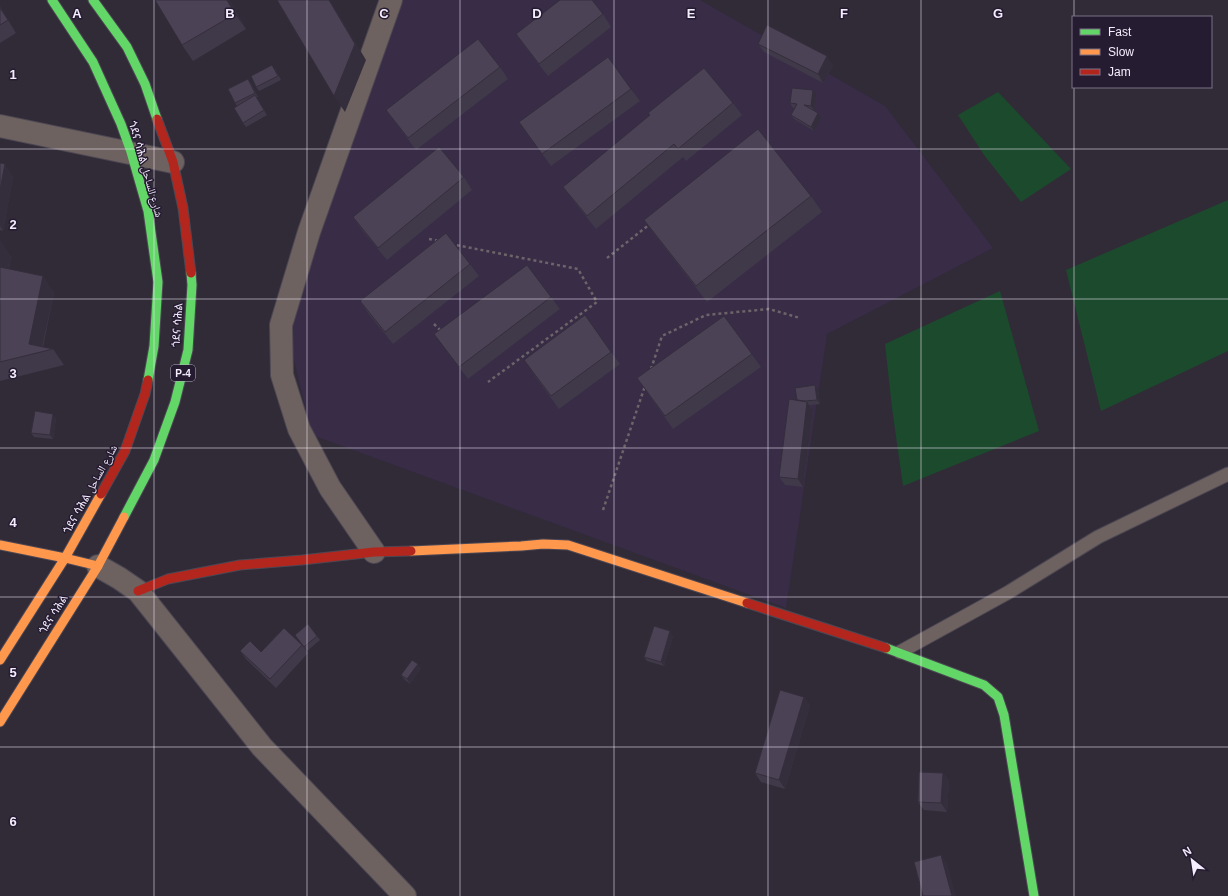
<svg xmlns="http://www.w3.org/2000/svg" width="1228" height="896" viewBox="0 0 1228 896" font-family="Arial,'Noto Naskh Arabic','Noto Sans Ethiopic',sans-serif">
<rect width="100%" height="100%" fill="#312b38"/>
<!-- built -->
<polygon fill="#382c47" points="393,0 700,0 885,106 993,248 827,334 786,608 312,435 284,318"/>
<!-- green -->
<g fill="#1c4a2d">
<polygon points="998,92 1071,169 1021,202 984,155 958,115"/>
<polygon points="1228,200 1228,351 1101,411 1066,270"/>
<polygon points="1000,291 1039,431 903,486 892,408 885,344"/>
</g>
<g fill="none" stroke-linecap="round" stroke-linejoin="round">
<defs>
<polyline id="lane" points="900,652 1009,592 1098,537 1228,474"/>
<g id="street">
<polyline points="0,126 173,162"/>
<polyline points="374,552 330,488 299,429 282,375 281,325 309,232 391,0"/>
<polyline points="98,566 119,578 138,591 262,747 405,896"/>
</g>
<g id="fast">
<polyline points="52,0 93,62 121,124 131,152 148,211 158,282 154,346 148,380"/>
<polyline points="93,0 127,47 145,84 157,119"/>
<polyline points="124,517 154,460 175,402 188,350 192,285 191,273"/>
<polyline points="886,648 984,685 998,697 1004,715 1034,896"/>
</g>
<g id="slow">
<polyline points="0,545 65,558 98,566"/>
<polyline points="411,551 521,546 543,544 568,545 747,603"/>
<polyline points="0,660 65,558 101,494"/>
<polyline points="0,722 98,566 124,517"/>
</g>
<g id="jam">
<polyline points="157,119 173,162 183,208 191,273"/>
<polyline points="101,494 125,451 145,394 148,380"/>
<polyline points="138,591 168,579 240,565 302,560 374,552 411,551"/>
<polyline points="747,603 886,648"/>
</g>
</defs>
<!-- lane casing -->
<use href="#lane" stroke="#4c4753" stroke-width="15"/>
<!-- street casing -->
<use href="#street" stroke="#4c4753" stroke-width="24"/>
<!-- fast casing -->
<use href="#fast" stroke="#4c4753" stroke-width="11"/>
<!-- slow casing -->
<use href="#slow" stroke="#4c4753" stroke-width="11"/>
<!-- jam casing -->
<use href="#jam" stroke="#4c4753" stroke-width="11"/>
<!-- path -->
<g stroke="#6c6468" stroke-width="2.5" stroke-dasharray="3 3" stroke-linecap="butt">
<polyline points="429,239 439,241"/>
<polyline points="451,244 578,269 597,302 488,382"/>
<polyline points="607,258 650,224"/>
<polyline points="434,324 442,332"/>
<polyline points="651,369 662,336 706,315 769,309 800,318"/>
<polyline points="603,510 645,386"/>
</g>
<!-- lane -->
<use href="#lane" stroke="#6d625f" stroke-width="13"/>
<!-- street -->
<use href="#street" stroke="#6d625f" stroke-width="22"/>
<!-- fast -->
<use href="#fast" stroke="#63d668" stroke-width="9"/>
<!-- slow -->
<use href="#slow" stroke="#ff974d" stroke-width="9"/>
<!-- jam -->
<use href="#jam" stroke="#b3261e" stroke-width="9"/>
</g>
<!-- wall -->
<g fill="#403949">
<polygon points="229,0 246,29 193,61 182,45"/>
<polygon points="0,6 16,33 0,43"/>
<polygon points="603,14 611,27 548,76 525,47 516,34"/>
<polygon points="758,44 833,65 823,83 764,52"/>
<polygon points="500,67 508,79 416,150 386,110"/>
<polygon points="275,69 281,80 259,91 256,87"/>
<polygon points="251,83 258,97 256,97 267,115 246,127 243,123 237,106 235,103"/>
<polygon points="631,89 640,101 551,166 519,122"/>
<polygon points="816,95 814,110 813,110 821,118 814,131 794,119 791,115 795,108 793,108 790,103"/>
<polygon points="733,103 742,115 686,161 683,157 596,229 572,199 563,187 650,116 648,113"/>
<polygon points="0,163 13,177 3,231 0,230"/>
<polygon points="464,177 472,190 387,260 362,230 353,217"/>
<polygon points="811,196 822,212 707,302 655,235 644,220"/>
<polygon points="0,241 11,257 9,269 54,292 43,347 53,349 64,365 0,381"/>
<polygon points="470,264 479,276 393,344 368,313 360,301"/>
<polygon points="551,297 560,309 468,379 434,334"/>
<polygon points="724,316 761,367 673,429 637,378"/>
<polygon points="611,352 620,364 559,409 532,372"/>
<polygon points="818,390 820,404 810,405 813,410 803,487 785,485 779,477 797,400"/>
<polygon points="56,418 53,439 34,437 31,433"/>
<polygon points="295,635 317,636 320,640 307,651"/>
<polygon points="673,636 664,666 647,661 644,657"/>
<polygon points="302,645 308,653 276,688 246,659 240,651 261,652"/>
<polygon points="421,668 410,684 404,679 401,675"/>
<polygon points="804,697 810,705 785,789 761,782 755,773"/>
<polygon points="943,773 949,781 947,812 924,810 918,802"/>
</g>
<!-- shaded-wall -->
<g fill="#342e3c">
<polygon points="227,0 229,0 246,29 235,14"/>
<polygon points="329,0 330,0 366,60 345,112 334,96"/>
<polygon points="0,6 16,33 0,8"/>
<polygon points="827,56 833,65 823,83 818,74"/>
<polygon points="248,79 251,83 258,97 255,93"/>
<polygon points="813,90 816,95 814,110 811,106"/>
<polygon points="818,113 821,118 814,131 811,127"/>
<polygon points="5,164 13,177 3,231 0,226 0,190"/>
<polygon points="0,241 11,257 6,282 0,273"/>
<polygon points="43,276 54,292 41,352 29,344"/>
<polygon points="815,385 818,390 820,404 817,400"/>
<polygon points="807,402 813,410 803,487 798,479"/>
<polygon points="53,414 56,418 53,439 50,435"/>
<polygon points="670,631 673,636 664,666 661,662"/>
<polygon points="418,664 421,668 410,684 407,679"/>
<polygon points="804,697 810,705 785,789 779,780"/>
<polygon points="943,773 949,781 947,812 941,803"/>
<polygon points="941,855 947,863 956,896 952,896"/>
</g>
<!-- building -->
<g fill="#4b4255" stroke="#342e3c">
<polygon points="155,0 227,0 235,14 182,45"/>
<polygon points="277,0 329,0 355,44 334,96"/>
<polygon points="560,0 592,0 603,14 539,64 516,34"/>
<polygon points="0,8 8,20 0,25"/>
<polygon points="767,25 827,56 818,74 758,44"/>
<polygon points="478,39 500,67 408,138 386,110"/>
<polygon points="608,57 631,89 542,154 519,122"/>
<polygon points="272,65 278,76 256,87 251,76"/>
<polygon points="704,68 733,103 678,149 674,144 587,216 563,187 650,115 648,113"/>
<polygon points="248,79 255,93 235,103 228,89"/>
<polygon points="792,88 813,90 811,106 804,105 818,113 811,127 791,115 797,104 790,103"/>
<polygon points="255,95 264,110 243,123 234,108"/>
<polygon points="758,129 811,196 696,286 644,220"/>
<polygon points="439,147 464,177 378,248 353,217"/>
<polygon points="0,163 5,164 0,190"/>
<polygon points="446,233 470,264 385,332 360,301"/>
<polygon points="527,265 551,297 459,367 434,334"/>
<polygon points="0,267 43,276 29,344 53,349 0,362"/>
<polygon points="585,315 611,352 551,396 524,360"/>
<polygon points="724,316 752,354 665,416 637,378"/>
<polygon points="815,385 817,400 805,401 797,400 795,388"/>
<polygon points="789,399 807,402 798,479 779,477"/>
<polygon points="35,411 53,414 50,435 31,433"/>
<polygon points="308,624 317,636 304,647 295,635"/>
<polygon points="654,626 670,631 661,662 644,657"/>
<polygon points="284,628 302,645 270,679 240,651 250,641 261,652"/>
<polygon points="412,660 418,664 407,679 401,675"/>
<polygon points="780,690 804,697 779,780 755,773"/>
<polygon points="919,772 943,773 941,803 918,802"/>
<polygon points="941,855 952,896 923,896 914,862"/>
</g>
<!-- grid -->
<path fill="none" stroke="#f4edfd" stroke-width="1" stroke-opacity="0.55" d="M154 0V896M307 0V896M460 0V896M614 0V896M768 0V896M921 0V896M1074 0V17M1074 87V896M0 149H1228M0 299H1228M0 448H1228M0 597H1228M0 747H1228"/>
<g text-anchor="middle" stroke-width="3" stroke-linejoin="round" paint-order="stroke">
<!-- shield labels -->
<rect fill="#261c32" stroke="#b6aec0" stroke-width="1" x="171" y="365" width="24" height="16" rx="3"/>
<g font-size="10" font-weight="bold" fill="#f4edfd">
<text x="183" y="377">P-4</text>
</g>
<!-- street labels -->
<g font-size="11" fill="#f4edfd" stroke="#261c32">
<text transform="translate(146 169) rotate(74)" y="4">ጎደና ሳሕል شارع الساحل</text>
<text transform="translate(177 325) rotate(-86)" y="4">ጎደና ሳሕል</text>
<text transform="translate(90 489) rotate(-61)" y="4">ጎደና ሳሕል شارع الساحل</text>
<text transform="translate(53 614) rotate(-58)" y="4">ጎደና ሳሕል</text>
</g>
</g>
<g font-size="13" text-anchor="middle" font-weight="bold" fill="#f4edfd" stroke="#261c32" stroke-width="3" stroke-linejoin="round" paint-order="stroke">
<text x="77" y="18">A</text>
<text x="230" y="18">B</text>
<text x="384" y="18">C</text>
<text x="537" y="18">D</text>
<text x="691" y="18">E</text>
<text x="844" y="18">F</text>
<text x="998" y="18">G</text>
<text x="13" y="79">1</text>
<text x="13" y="229">2</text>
<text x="13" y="378">3</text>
<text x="13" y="527">4</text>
<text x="13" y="677">5</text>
<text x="13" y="826">6</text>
</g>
<!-- legend -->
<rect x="1072" y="16" width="140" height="72" fill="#261c32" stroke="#787083"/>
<rect x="1080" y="29" width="20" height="6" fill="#63d668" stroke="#787083"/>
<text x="1108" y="36" font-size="12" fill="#f4edfd">Fast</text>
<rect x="1080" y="49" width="20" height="6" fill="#ff974d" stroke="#787083"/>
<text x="1108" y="56" font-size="12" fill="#f4edfd">Slow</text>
<rect x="1080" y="69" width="20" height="6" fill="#b3261e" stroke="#787083"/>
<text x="1108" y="76" font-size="12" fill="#f4edfd">Jam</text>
<!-- north arrow -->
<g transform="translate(1192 860) rotate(330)" stroke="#261c32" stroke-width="3" paint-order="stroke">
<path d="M0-3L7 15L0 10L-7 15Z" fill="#f4edfd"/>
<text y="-6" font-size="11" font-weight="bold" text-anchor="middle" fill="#f4edfd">N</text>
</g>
</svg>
